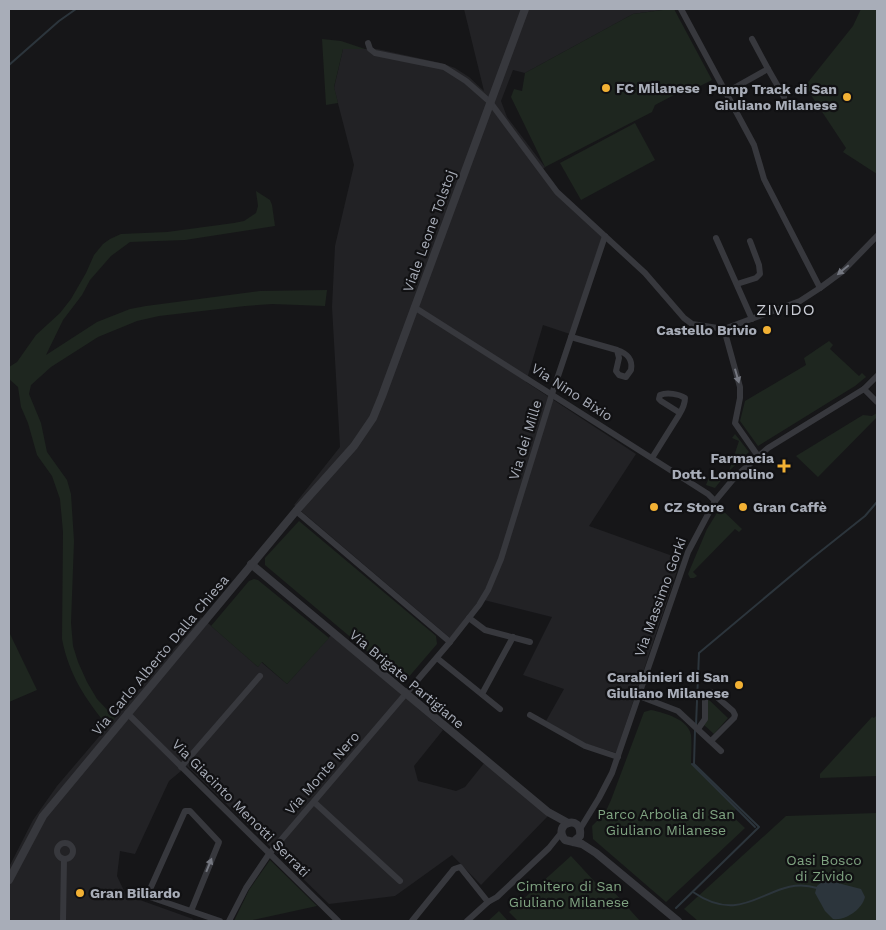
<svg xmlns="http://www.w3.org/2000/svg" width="886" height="930" viewBox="0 0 886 930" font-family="'Work Sans',sans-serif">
<rect width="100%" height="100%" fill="#161618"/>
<!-- built -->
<g fill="#222225">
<polygon points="464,9 670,9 633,14 525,73 513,70 501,101 507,117 545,167 542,170 553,187 604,234 570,334 543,325 526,382 636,454 589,526 681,559 616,753 587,744 546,721 564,689 523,675 552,617 480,599 450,638 294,505 340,447 332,307 335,246 354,165 334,88 343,49 377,49 441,63 455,68 469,77 484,91"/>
<polygon points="201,617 258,667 261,662 287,684 332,634 443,730 414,766 418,781 456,791 465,787 485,762 548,816 481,885 452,855 395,896 329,904 187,766 169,781 135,854 120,851 117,876 126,895 193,919 192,921 9,921 9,867 33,820 57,786"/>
</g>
<!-- green -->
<g fill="#1e261f">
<polygon points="670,9 674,9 712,80 700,86 693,85 655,105 652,112 545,167 511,97 514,89 522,91 525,73 633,14"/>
<polygon points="861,9 877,9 877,174 843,152 846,148 805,86 853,26"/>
<polygon points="322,39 341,41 365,49 343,49 334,87 338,103 326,105"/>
<polygon points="635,123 655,160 581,200 560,163"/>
<path d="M256 191 270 200 272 205 275 226 185 240 130 242 111 256 90 280 82 295 63 320 46 355 97 322 130 309 146 306 260 291 327 290 325 306 272 304 245 306 159 316 137 321 98 337 51 367 31 385 29 394 41 423 47 452 67 480 71 494 74 541 71 623 73 646 78 662 87 682 97 699 115 718 108 727C85 698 69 675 62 639L63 532 60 499 52 476 37 455 28 423 21 407 18 387 9 379V367L17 362 36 335 60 313 71 299 86 273 94 255 103 244 110 239 121 234 167 232 234 223 244 221 256 213 258 206Z"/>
<polygon points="829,341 833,345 830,349 859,376 862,373 866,377 855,386 758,446 740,421 745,401 806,365 804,358"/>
<polygon points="877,413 877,417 818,477 796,456 863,415 872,416"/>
<polygon points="735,434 749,452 729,471 739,441 732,438"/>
<polygon points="710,475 722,479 715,488 706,485"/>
<polygon points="720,508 742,529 739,532 735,529 693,572 697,576 694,578 690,578 688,574 707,529"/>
<polygon points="299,521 436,636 437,644 407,679 399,678 265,565 265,558"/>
<polygon points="254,579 258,580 329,638 287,684 262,662 258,667 211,626 249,581"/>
<polygon points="9,632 37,690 9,702"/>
<polygon points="707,698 728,718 714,734 704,725 708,715"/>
<path d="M651 710C665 713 688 719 691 735 692 744 691 755 691 764L736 809 731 815 745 828 666 902 593 839 592 826 605 813 611 800 644 712Z"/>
<polygon points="877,715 877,776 820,778 820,774 872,717 874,718"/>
<polygon points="877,813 877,921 698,921 684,909 786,816"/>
<polygon points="571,856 606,894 612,890 640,921 518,921 509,912"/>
<polygon points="270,860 317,906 248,921 234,921 249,890"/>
<polygon points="499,911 508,921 488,921"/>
</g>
<!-- water -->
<path fill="#2c353c" d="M823 881 834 882 861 889 865 897C862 909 846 921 833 919L825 911 815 893 817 886Z"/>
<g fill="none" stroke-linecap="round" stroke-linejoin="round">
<!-- stream -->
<g stroke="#2c353c" stroke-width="2">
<polyline points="9,65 59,21 76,9"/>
<polyline points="696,725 699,653 811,559 865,516 877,502"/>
<polyline points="692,764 755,827"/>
<path d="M693 892C748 930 770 873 817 888"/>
<polyline points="676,908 759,827 694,764 695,730"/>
</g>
<!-- minor -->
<g stroke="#37383d" stroke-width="6">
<polyline points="681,9 754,145 764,179 820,288"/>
<polyline points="368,43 370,49 375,53 444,67 466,81 490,102 557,192 645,273 684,318 692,324 724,329 800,301 820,288 843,271 877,236"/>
<polyline points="768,69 784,97"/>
<polyline points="725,93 768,69 752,39"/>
<polyline points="716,238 752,319"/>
<polyline points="737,284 756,278 760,274 759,265 750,241"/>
<polyline points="414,307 708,494 715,501"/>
<polyline points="724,329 740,387 740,398 735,423 758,456"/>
<path d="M571 337 617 350 619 358 616 371 619 375 626 377 631 370C633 360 627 353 617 350"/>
<polyline points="864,389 877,402"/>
<path d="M652 458 679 415C682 410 685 404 685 398 679 394 667 392 660 395L659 399 661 401 680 413"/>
<polyline points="296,511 450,642"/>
<polyline points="469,618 485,630 530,642"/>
<polyline points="437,658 500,709"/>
<polyline points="482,694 513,637"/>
<polyline points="639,696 678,711 721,751"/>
<polyline points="127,713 338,921"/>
<polyline points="530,715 585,746 618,757"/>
<polyline points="698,729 705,719 705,698 711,692 733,711 735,715 734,718 711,741"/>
<polyline points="181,767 260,676"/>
<polyline points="314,802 400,881"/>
<polyline points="580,829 599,798 612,773 688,552 715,501 735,477 768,448 864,389 877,376"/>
<circle cx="65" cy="851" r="8"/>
<polyline points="191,911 219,842 190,811 185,811 147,896 220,921"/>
<polyline points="63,921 64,859"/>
<polyline points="229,921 246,888 269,854 450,642 479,605 488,590 501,559 552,394 605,236"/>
<polyline points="412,921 454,869 460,867 488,902"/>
<polyline points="467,921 488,902 497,897 549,848 561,833"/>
</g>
<!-- tertiary -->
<g stroke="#37383d" stroke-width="8">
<polyline points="251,564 548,812 568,823"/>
<path d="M573 842 580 836C583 813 551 823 565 840L582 844 596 853 678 921"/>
<polyline points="9,880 43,816 296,511 354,446 373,418 382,396 525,9"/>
</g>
</g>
<!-- one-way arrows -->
<defs><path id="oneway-solid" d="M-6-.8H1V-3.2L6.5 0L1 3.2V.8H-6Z" transform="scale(1.25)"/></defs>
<g fill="#757881">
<use href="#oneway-solid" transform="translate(843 270) rotate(140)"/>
<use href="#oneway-solid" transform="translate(737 376) rotate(74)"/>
<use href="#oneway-solid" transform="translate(209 865) rotate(-68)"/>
</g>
<!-- markers -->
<g fill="#f2b134" stroke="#111113" stroke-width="2">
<circle cx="606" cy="88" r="5"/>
<circle cx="847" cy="97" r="5"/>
<circle cx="767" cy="330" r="5"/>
<path d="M781.5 458.5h5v5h5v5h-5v5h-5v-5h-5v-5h5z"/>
<circle cx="654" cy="507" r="5"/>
<circle cx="743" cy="507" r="5"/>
<circle cx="739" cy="685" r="5"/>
<circle cx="80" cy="893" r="5"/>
</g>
<g text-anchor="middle" stroke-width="4.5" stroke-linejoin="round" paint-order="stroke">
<!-- poi labels -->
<g font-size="14" font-weight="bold" fill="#a8adb8" stroke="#111113" text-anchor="start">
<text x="616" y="93">FC Milanese</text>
<text x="837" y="94" text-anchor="end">Pump Track di San<tspan x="837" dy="16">Giuliano Milanese</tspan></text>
<text x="757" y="335" text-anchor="end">Castello Brivio</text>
<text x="774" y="463" text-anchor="end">Farmacia<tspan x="774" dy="16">Dott. Lomolino</tspan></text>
<text x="664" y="512">CZ Store</text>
<text x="753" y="512">Gran Caffè</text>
<text x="729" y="682" text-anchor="end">Carabinieri di San<tspan x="729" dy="16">Giuliano Milanese</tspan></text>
<text x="90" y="898">Gran Biliardo</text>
</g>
<!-- street labels -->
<g font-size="14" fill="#a8adb8" stroke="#111113">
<text transform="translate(429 231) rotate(-70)" y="5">Viale Leone Tolstoj</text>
<text transform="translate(572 392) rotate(33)" y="5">Via Nino Bixio</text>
<text transform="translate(525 440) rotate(-73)" y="5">Via dei Mille</text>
<text transform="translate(660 597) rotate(-70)" y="5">Via Massimo Gorki</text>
<text transform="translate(160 655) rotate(-50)" y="5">Via Carlo Alberto Dalla Chiesa</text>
<text transform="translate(407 679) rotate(40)" y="5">Via Brigate Partigiane</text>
<text transform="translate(322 773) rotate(-49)" y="5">Via Monte Nero</text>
<text transform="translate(241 808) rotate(45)" y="5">Via Giacinto Menotti Serrati</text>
</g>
<!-- park labels -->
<g font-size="14" fill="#7fa381" stroke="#111113">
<text x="666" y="819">Parco Arbolia di San<tspan x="666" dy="16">Giuliano Milanese</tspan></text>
<text x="824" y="865">Oasi Bosco<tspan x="824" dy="16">di Zivido</tspan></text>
<text x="569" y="891">Cimitero di San<tspan x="569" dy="16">Giuliano Milanese</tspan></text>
</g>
<!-- quarter labels -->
<g font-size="16" letter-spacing="1" fill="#c9ccd4" stroke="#111113">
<text x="786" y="315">ZIVIDO</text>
</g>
</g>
<!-- border -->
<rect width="886" height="930" fill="none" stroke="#a8adb8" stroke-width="20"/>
</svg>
